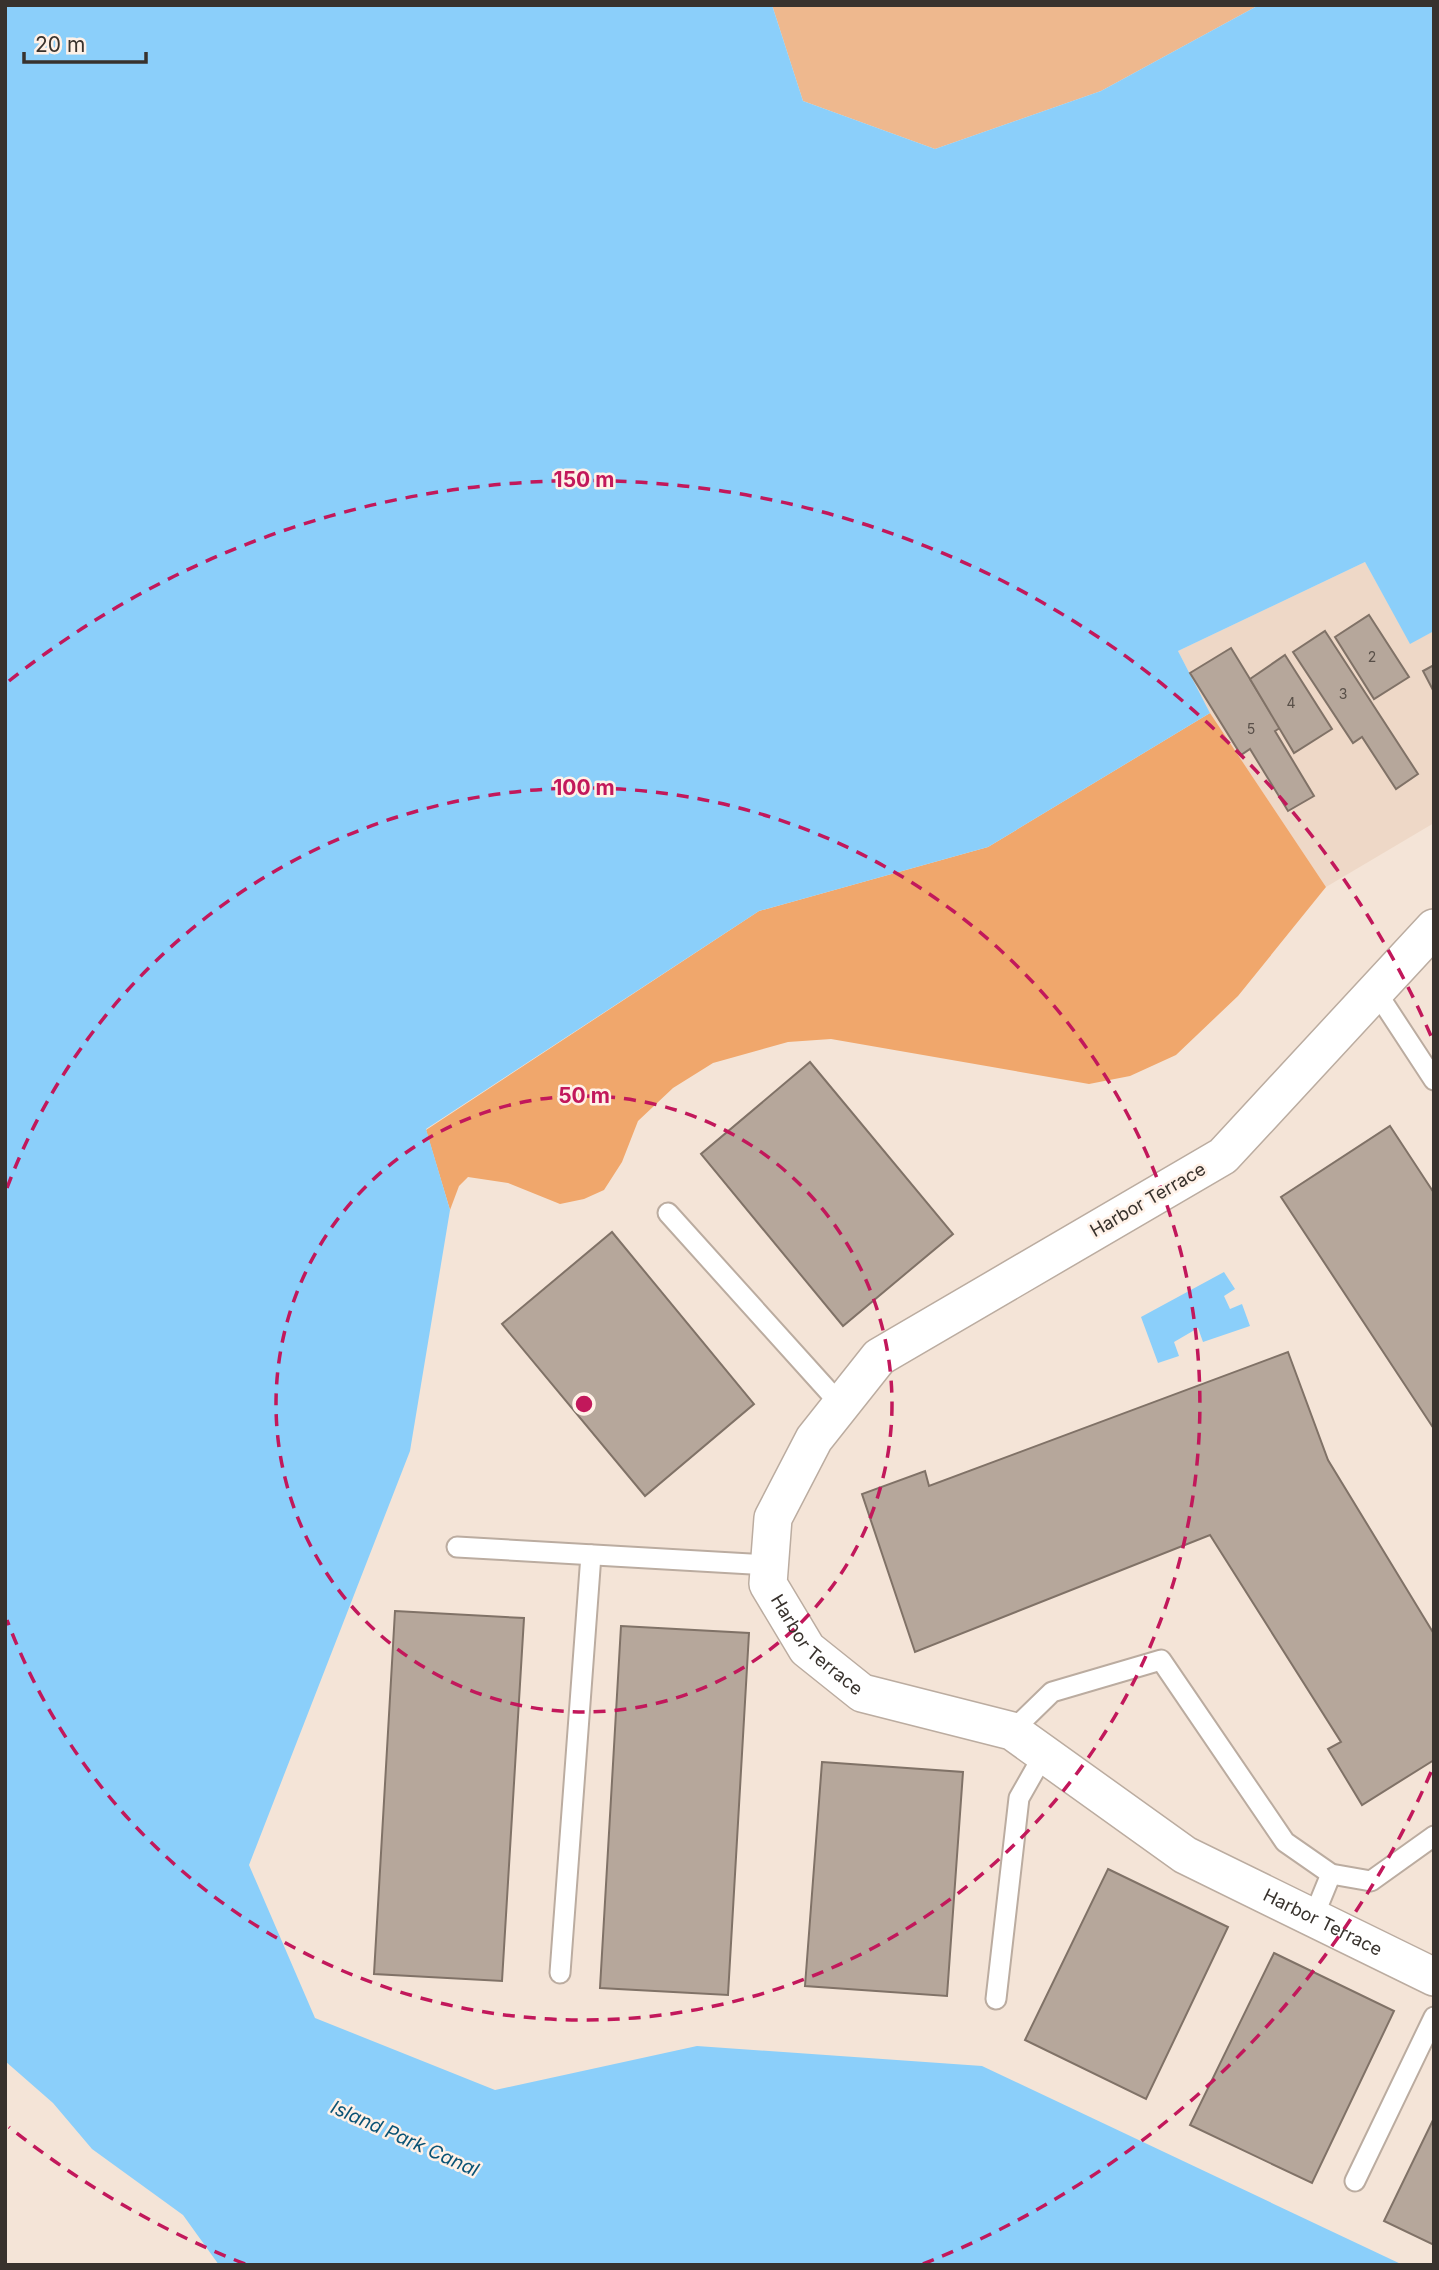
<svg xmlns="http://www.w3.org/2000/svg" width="1439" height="2270" viewBox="0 0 1439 2270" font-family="Inter,sans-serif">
<rect width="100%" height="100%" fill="#f4e4d7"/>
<!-- built -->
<polygon fill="#eed8c7" points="1365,562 1410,643 1434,631 1434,823 1326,887 1210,713 1178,651"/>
<!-- green -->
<polygon fill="#eeb88e" points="772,5 1259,5 1101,91 935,149 803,101"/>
<!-- forest -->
<polygon fill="#f0a76c" points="1210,713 1326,887 1238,996 1176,1055 1130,1076 1089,1084 831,1039 788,1042 713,1063 673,1088 638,1121 622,1162 604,1190 584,1199 560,1204 508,1183 468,1177 459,1186 450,1210 426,1130 759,911 988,847"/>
<!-- water -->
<g fill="#8bcffa">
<polygon points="5,5 772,5 803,101 935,149 1101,91 1259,5 1434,5 1434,631 1410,644 1365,562 1178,651 1210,713 988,847 759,911 426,1129 450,1210 410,1451 249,1865 315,2018 495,2090 697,2046 982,2066 1403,2265 219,2265 183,2215 92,2149 53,2103 5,2061"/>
<polygon points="1224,1272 1235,1289 1224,1296 1230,1309 1242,1304 1250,1326 1203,1342 1198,1328 1174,1342 1179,1356 1158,1363 1141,1317"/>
</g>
<!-- building -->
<g fill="#b6a79b" stroke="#807267" stroke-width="2">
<polygon points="1369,615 1409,677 1374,699 1335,637"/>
<polygon points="1325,631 1418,774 1396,789 1362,737 1353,743 1293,652"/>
<polygon points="1231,648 1280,728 1275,731 1314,796 1288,811 1250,749 1241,755 1190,673"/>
<polygon points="1285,655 1332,729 1294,753 1250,679"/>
<polygon points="1434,665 1434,692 1423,671"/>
<polygon points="810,1062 953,1234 843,1326 701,1154"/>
<polygon points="1390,1126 1434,1193 1434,1429 1281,1197"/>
<polygon points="612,1232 754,1404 645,1496 502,1324"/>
<polygon points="1288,1352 1328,1460 1434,1634 1434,1760 1362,1805 1328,1749 1341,1742 1210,1535 915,1652 862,1494 925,1471 929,1486"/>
<polygon points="395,1611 524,1618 502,1981 374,1974"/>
<polygon points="621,1626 749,1633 728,1995 600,1988"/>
<polygon points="822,1762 963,1772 947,1996 805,1986"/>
<polygon points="1108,1869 1228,1927 1146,2099 1025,2040"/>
<polygon points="1274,1953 1394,2011 1312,2183 1190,2125"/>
<polygon points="1434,2118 1434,2245 1384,2221"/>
</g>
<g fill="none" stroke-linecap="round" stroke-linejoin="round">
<defs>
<g id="service">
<polyline points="1375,990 1434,1080"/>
<polyline points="668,1213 841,1405"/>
<polyline points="457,1547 769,1565"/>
<polyline points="1012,1731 1052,1692 1161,1660 1285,1842 1331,1874 1371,1881 1434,1836"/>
<polyline points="1313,1918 1331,1874"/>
<polyline points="560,1973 591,1555"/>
<polyline points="996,1999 1019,1798 1044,1754"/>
<polyline points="1355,2181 1434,2017"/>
</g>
<g id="minor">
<path id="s1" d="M1434 928 1223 1156 879 1357 814 1439 773 1518 768 1584 807 1649 862 1693 1012 1731 1185 1855 1434 1977"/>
</g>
</defs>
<!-- service casing -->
<use href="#service" stroke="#bbaca0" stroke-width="23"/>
<!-- minor casing -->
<use href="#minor" stroke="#bbaca0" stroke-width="40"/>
<!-- service -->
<use href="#service" stroke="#fff" stroke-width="19"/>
<!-- minor -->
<use href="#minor" stroke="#fff" stroke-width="37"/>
</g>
<!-- distance rings -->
<g fill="none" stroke="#c2185b" stroke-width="3.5" stroke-dasharray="12 9">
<circle cx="584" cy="1404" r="308"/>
<path d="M7 1188A616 616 0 1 1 7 1620"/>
<path d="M1431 1772A924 924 0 0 1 923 2264M245 2264A924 924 0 0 1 9 2127M9 681A924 924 0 0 1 1431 1036"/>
</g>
<g text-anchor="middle" stroke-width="5" stroke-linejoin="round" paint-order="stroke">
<!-- number labels -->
<g font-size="14" fill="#584f48">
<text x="1372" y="662">2</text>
<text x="1343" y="699">3</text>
<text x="1291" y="708">4</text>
<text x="1251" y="734">5</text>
</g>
<!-- street labels -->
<g font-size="18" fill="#38322d" stroke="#fff1e7">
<text transform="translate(1148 1200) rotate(-30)" y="6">Harbor Terrace</text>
<text dy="6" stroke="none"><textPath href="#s1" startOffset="1048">Harbor Terrace</textPath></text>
<text dy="6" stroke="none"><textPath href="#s1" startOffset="1636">Harbor Terrace</textPath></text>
</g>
<!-- water labels -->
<g font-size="19" font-style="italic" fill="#0a5375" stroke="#fff1e7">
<text transform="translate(405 2138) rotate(24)" y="7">Island Park Canal</text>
</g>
</g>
<circle cx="584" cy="1404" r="10" fill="#c2185b" stroke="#fff1e7" stroke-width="3.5"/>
<g font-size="21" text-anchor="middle" font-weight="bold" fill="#c2185b" stroke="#fff1e7" stroke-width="5" stroke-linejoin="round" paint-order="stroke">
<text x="584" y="487">150 m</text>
<text x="584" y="795">100 m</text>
<text x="584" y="1103">50 m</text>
</g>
<!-- border -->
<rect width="1439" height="2270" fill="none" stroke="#38322d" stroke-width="14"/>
<!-- scale -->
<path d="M24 52v10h122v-10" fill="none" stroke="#38322d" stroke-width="3.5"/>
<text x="35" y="52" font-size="21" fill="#38322d" stroke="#fff1e7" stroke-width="5" paint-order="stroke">20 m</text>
</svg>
